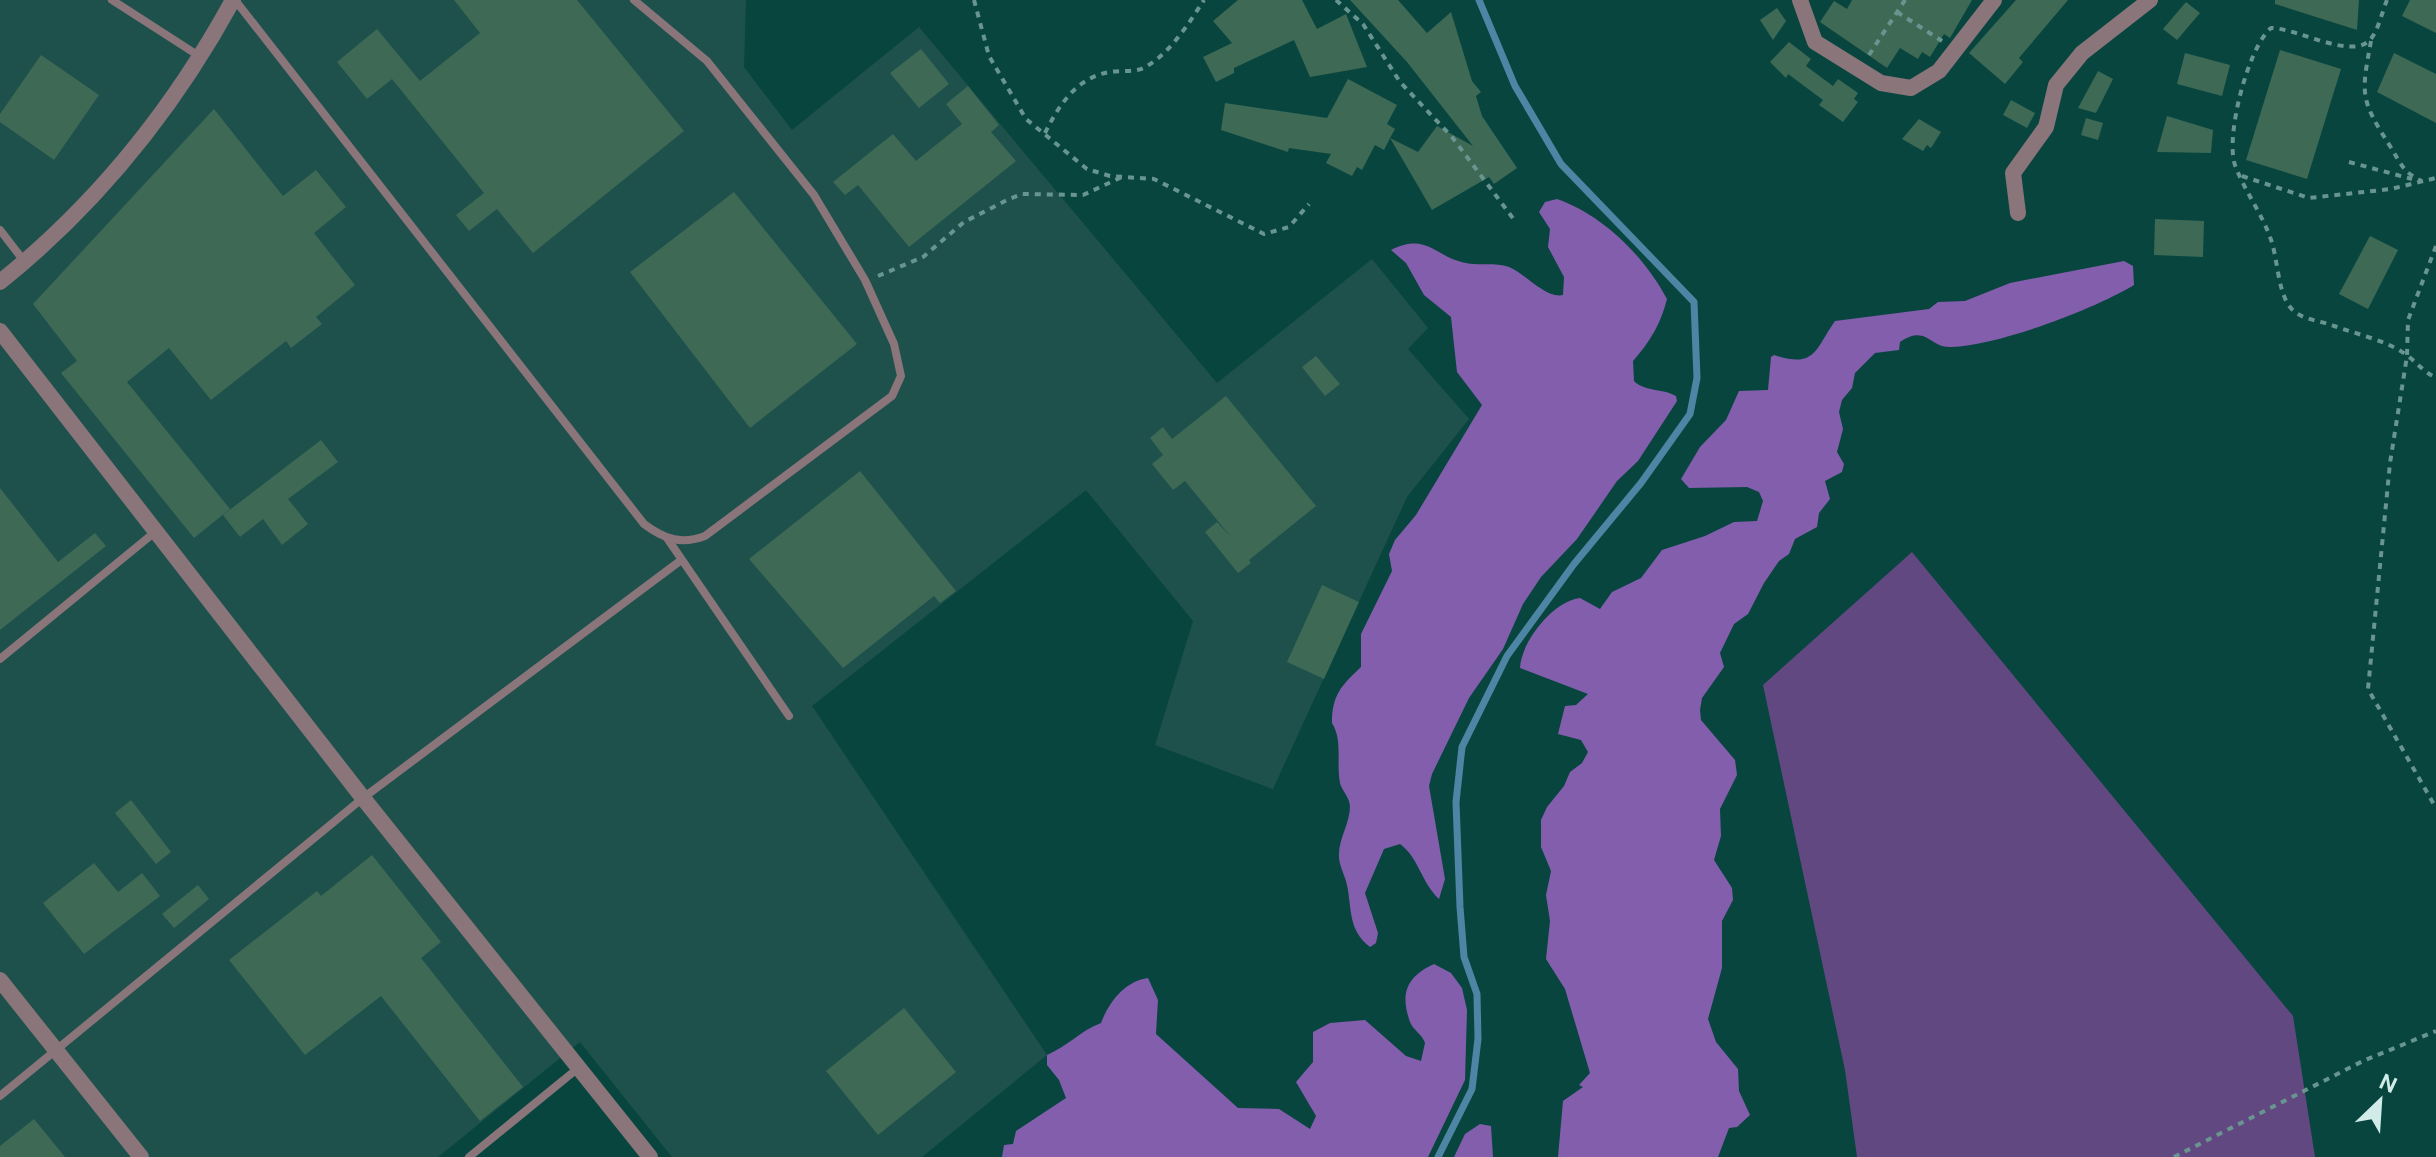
<svg xmlns="http://www.w3.org/2000/svg" width="2436" height="1157" viewBox="0 0 2436 1157" font-family="'DM Sans',sans-serif">
<rect width="100%" height="100%" fill="#08453f"/>
<!-- built -->
<polygon fill="#1f514c" points="0,0 746,0 744,67 792,130 919,27 1217,383 1372,259 1428,328 1408,349 1469,419 1407,497 1273,789 1155,745 1193,621 1086,490 812,706 1047,1055 922,1157 672,1157 580,1042 438,1157 0,1157"/>
<!-- green -->
<polygon fill="#624881" points="1912,552 2293,1016 2315,1157 1857,1157 1845,1070 1763,685"/>
<!-- forest -->
<g fill="#835ead">
<path d="M1557 199C1603 215 1644 256 1667 299 1661 323 1650 342 1633 361L1634 381C1645 392 1662 388 1676 396L1677 401 1638 461 1617 481 1577 539 1541 577 1523 604 1503 649 1469 698 1432 774 1429 786 1445 879 1439 899C1421 882 1419 858 1400 844L1384 849 1365 893 1378 933 1376 943 1370 947C1348 930 1352 909 1347 885 1345 875 1338 864 1339 854 1339 838 1350 823 1350 806 1349 796 1342 791 1340 783 1336 762 1343 741 1332 723 1332 695 1341 686 1361 667V634L1392 571 1389 554 1395 540 1416 515 1482 405 1457 372 1451 317 1424 295 1406 263 1391 250C1428 232 1434 257 1466 263 1480 266 1495 262 1509 267 1526 274 1546 299 1563 295L1564 277 1548 247 1550 229 1539 212 1545 202Z"/>
<path d="M2124 261 2133 266 2134 285C2092 310 2000 345 1951 347 1929 348 1927 324 1900 342L1899 350 1875 353 1855 373 1852 388 1842 400 1839 412 1843 429 1837 452 1844 464 1842 472 1825 481 1830 499 1819 513 1817 527 1795 539 1789 554 1779 561 1764 583 1748 614 1734 624 1720 653 1724 667 1702 698 1700 710 1701 720 1735 760 1737 775 1720 809 1721 836 1714 860 1732 888 1733 900 1722 921V968L1708 1019 1716 1042 1738 1069 1739 1091 1750 1115 1737 1127 1729 1128 1718 1157H1558L1563 1101 1583 1087 1579 1085 1590 1073 1565 989 1546 959 1550 921 1546 895 1551 871 1541 847V820L1547 807 1564 786 1570 772 1582 763 1588 752 1581 740 1558 734 1565 706 1576 705 1588 694 1520 668C1521 642 1553 601 1580 598L1600 609 1612 592 1641 578 1662 550 1705 536 1734 522 1757 521 1763 501 1759 492 1747 487 1689 488 1681 479 1700 447 1726 420 1739 391 1768 390 1771 357 1774 355C1816 369 1815 349 1835 321L1929 309 1938 302 1965 301 2010 283Z"/>
<path d="M1434 964 1451 973 1462 988 1467 1010 1465 1080 1428 1157H1002L1004 1145 1013 1144 1016 1131 1066 1098 1059 1080 1047 1065V1055C1068 1046 1080 1031 1101 1023 1109 1002 1125 981 1148 978L1158 1000 1156 1034 1238 1108 1279 1109 1310 1129 1316 1116 1296 1082 1313 1062V1032L1330 1023 1365 1020 1406 1056 1421 1061 1425 1043C1422 1034 1413 1030 1410 1022 1400 994 1406 977 1434 964Z"/>
<polygon points="1480,1124 1491,1126 1493,1157 1454,1157 1465,1134"/>
</g>
<g fill="none" stroke-linecap="round" stroke-linejoin="round">
<!-- stream -->
<polyline stroke="#4e85a4" stroke-width="7" points="1438,1157 1472,1089 1478,1039 1477,994 1464,957 1460,907 1456,802 1462,747 1507,656 1574,564 1641,483 1690,414 1697,378 1694,302 1561,164 1515,86 1479,0"/>
</g>
<!-- building -->
<g fill="#3d6955">
<polygon points="454,0 577,0 684,131 533,253 497,209 469,231 456,215 484,193 392,79 367,99 337,62 377,29 420,81 480,33"/>
<polygon points="1238,0 1302,0 1317,29 1346,14 1367,67 1310,77 1294,40 1234,68 1234,73 1216,82 1203,57 1232,43 1213,21"/>
<polygon points="1350,0 1398,0 1427,33 1451,12 1472,81 1481,92 1476,96 1482,116 1517,168 1494,184 1489,177 1432,210 1390,138 1384,150 1375,145 1362,170 1357,167 1352,176 1326,163 1331,154 1289,148 1288,152 1221,130 1225,103 1327,118 1348,79 1397,105 1387,124 1395,129 1390,138 1418,152 1437,126 1473,146 1407,62"/>
<polygon points="1852,0 1972,0 1950,38 1944,34 1930,57 1922,52 1918,59 1900,48 1887,68 1820,22 1834,1 1847,9"/>
<polygon points="2016,0 2068,0 2019,58 2023,62 2005,84 1969,53"/>
<polygon points="2275,0 2359,0 2357,30 2275,4"/>
<polygon points="2410,0 2436,0 2436,33 2402,16"/>
<polygon points="2186,2 2200,13 2177,40 2163,29"/>
<polygon points="1777,8 1786,21 1773,40 1760,20"/>
<polygon points="1789,42 1811,59 1806,66 1833,86 1838,79 1858,93 1854,99 1858,102 1843,122 1819,105 1823,100 1788,74 1786,78 1770,62"/>
<polygon points="921,49 949,84 919,108 890,73"/>
<polygon points="2280,50 2341,69 2307,179 2246,160"/>
<polygon points="2185,53 2230,65 2222,96 2177,84"/>
<polygon points="2394,53 2436,74 2436,123 2377,92"/>
<polygon points="41,55 99,95 54,160 0,122 0,114"/>
<polygon points="2098,71 2113,79 2096,113 2078,108"/>
<polygon points="968,86 999,125 991,132 1016,161 909,247 858,185 845,195 833,182 893,134 916,161 962,124 946,104"/>
<polygon points="2011,100 2035,113 2027,128 2003,115"/>
<polygon points="214,109 283,196 316,170 346,207 314,233 355,285 316,317 322,324 291,348 286,341 211,400 169,348 127,382 230,509 194,538 61,373 77,361 33,304"/>
<polygon points="2167,116 2213,130 2211,153 2157,152"/>
<polygon points="2086,118 2103,123 2098,140 2081,135"/>
<polygon points="1919,119 1941,132 1931,148 1927,145 1923,151 1902,139"/>
<polygon points="734,192 857,344 750,428 630,272"/>
<polygon points="2155,219 2204,221 2203,257 2154,255"/>
<polygon points="2370,236 2398,250 2368,309 2339,294"/>
<polygon points="1316,356 1340,384 1325,396 1302,367"/>
<polygon points="1226,396 1316,506 1249,560 1251,563 1238,573 1205,532 1217,522 1231,537 1185,481 1173,490 1152,464 1163,455 1150,438 1163,427 1172,439"/>
<polygon points="321,440 338,462 288,499 308,524 282,545 263,519 240,537 223,515"/>
<polygon points="860,471 956,591 940,603 934,596 843,668 749,559"/>
<polygon points="0,488 58,562 95,533 106,546 0,630"/>
<polygon points="1322,585 1359,602 1324,679 1287,662"/>
<polygon points="131,800 171,852 156,864 115,813"/>
<polygon points="372,855 441,942 421,958 523,1087 480,1121 381,996 305,1055 229,960 317,891 321,896"/>
<polygon points="94,863 118,892 142,873 160,896 84,954 43,903"/>
<polygon points="198,885 209,899 174,928 162,914"/>
<polygon points="904,1008 956,1072 878,1135 826,1071"/>
<polygon points="34,1119 65,1157 0,1157 0,1146"/>
</g>
<g fill="none" stroke-linecap="round" stroke-linejoin="round">
<!-- path -->
<g stroke="#699590" stroke-width="4" stroke-dasharray="6 6" stroke-linecap="butt">
<polyline points="974,0 989,56 1026,119 1087,169 1110,176 1154,179 1264,234 1289,227 1309,204"/>
<polyline points="1336,0 1363,24 1400,82 1452,137 1515,221"/>
<path d="M2387 0C2382 12 2378 32 2369 41 2349 59 2297 28 2271 28 2248 47 2225 137 2235 165 2244 190 2261 212 2270 237 2278 257 2277 290 2290 307 2300 320 2319 320 2334 326 2356 334 2389 341 2408 356 2418 364 2423 371 2436 378"/>
<polyline points="1897,12 1942,41"/>
<path d="M2371 41C2361 95 2360 99 2390 146 2400 162 2403 173 2422 181"/>
<polyline points="1869,55 1905,0"/>
<path d="M1045 133C1059 105 1077 77 1110 72 1122 70 1137 73 1147 66 1171 52 1189 23 1204 0"/>
<polyline points="2349,162 2412,179"/>
<polyline points="2242,176 2309,198 2391,189 2436,178"/>
<polyline points="2436,246 2408,320 2407,356 2390,463 2368,689 2436,808"/>
<polyline points="878,276 923,257 964,222 1009,199 1022,194 1083,195 1122,177"/>
<polyline points="2174,1157 2363,1061 2436,1031"/>
</g>
<!-- lane -->
<g stroke="#8a757a" stroke-width="8">
<polyline points="112,0 199,56"/>
<path d="M235 0 644 524C664 539 681 545 705 536L892 396 901 376 894 344 865 280 814 195 707 61 634 0"/>
<polyline points="0,230 24,261"/>
<polyline points="667,538 789,716"/>
<polyline points="0,659 155,532"/>
<polyline points="0,1096 363,798 680,561"/>
<polyline points="469,1157 577,1069"/>
</g>
<!-- street -->
<g stroke="#8a757a" stroke-width="16">
<polyline points="1800,0 1815,42 1881,83 1911,88 1939,71 1994,0"/>
<polyline points="2018,213 2013,173 2046,127 2056,85 2082,53 2150,0"/>
<path d="M0 282C96 205 174 108 233 0"/>
<polyline points="0,331 363,798 650,1157"/>
<polyline points="0,980 141,1157"/>
</g>
</g>
<!-- north arrow -->
<g transform="translate(2380 1101) rotate(25)" stroke="#08453f" stroke-width="6" paint-order="stroke">
<path d="M0-6L14 30L0 20L-14 30Z" fill="#d1ece8"/>
<text y="-12" font-size="22" font-weight="bold" text-anchor="middle" fill="#d1ece8">N</text>
</g>
</svg>
